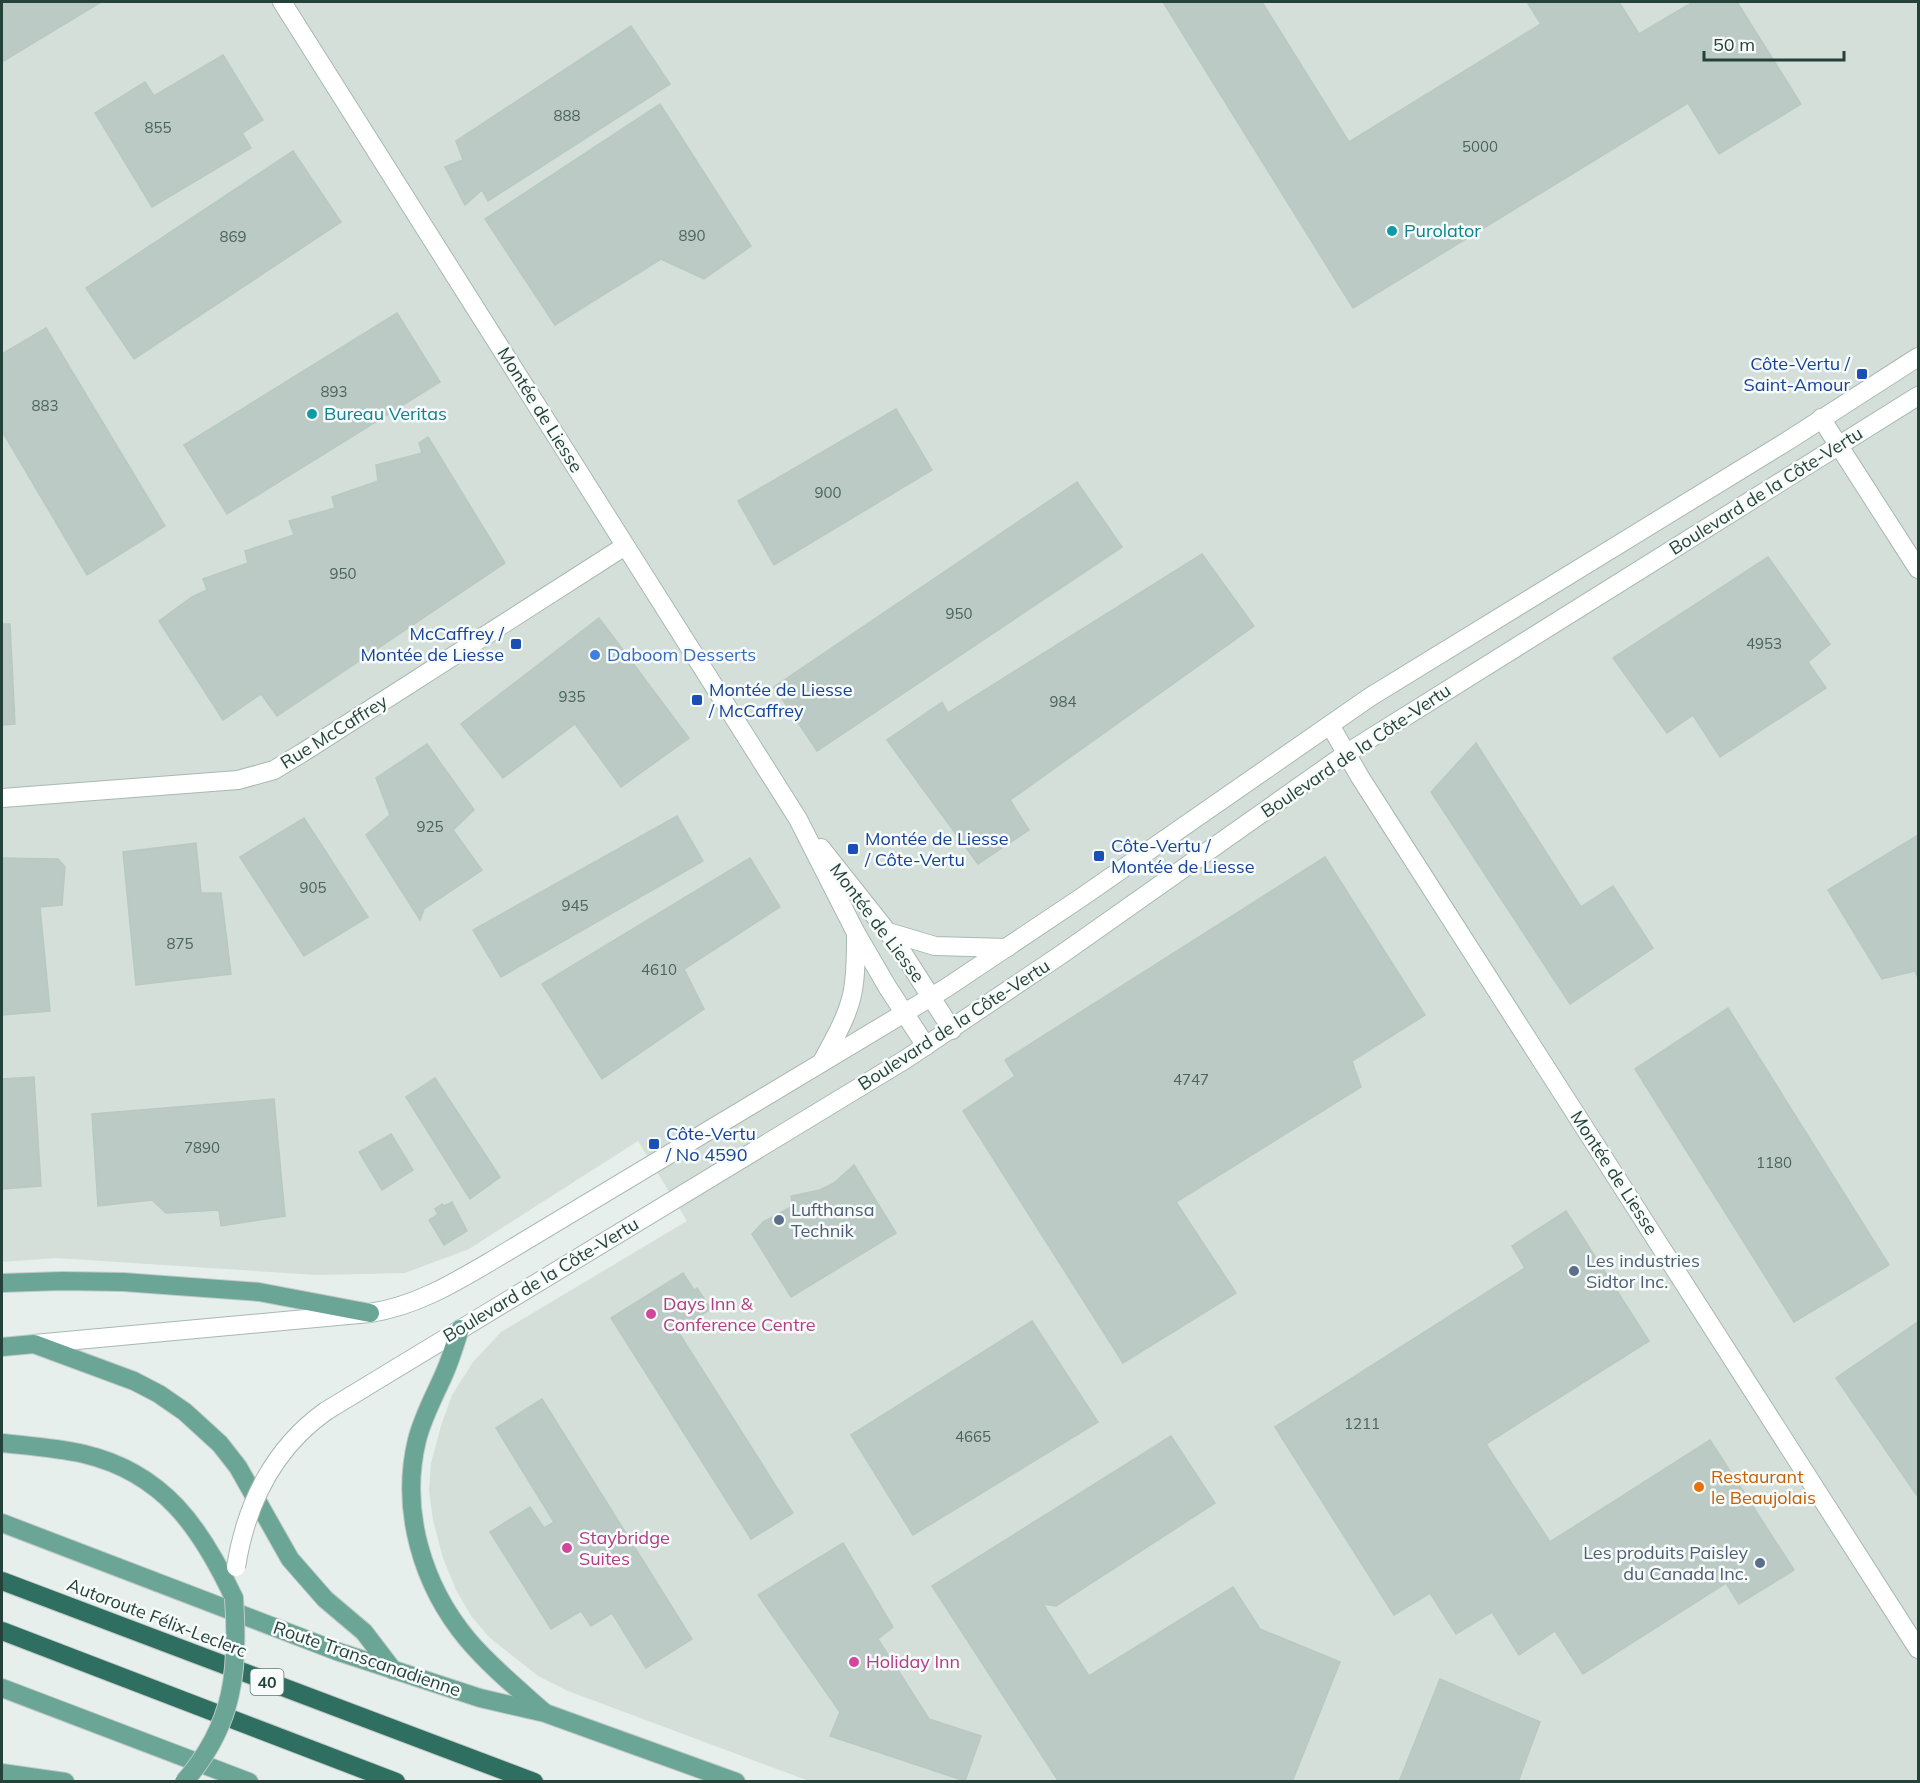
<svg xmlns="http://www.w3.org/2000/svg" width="1920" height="1783" viewBox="0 0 1920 1783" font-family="Mulish,sans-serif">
<rect width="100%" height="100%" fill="#e6efeb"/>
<!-- built -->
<polygon fill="#d4dfda" points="2,2 1918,2 1918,1781 809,1781 568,1691 538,1676 490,1638 472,1617 456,1590 443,1558 433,1520 429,1491 431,1463 441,1426 452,1395 473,1362 501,1332 687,1221 638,1141 469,1249 405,1273 316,1275 56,1258 2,1262"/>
<!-- building -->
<g fill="#bbcac4" stroke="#b8c9c2" stroke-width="1.5">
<polygon points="2,2 101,2 2,62"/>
<polygon points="1163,2 1262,2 1349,142 1541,24 1527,2 1619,2 1639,34 1693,2 1737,2 1801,104 1719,154 1688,103 1353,308"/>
<polygon points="631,26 670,84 488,201 482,190 465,205 445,167 463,160 456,141"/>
<polygon points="223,55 263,120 242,133 251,148 152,207 95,113 145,82 154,96"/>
<polygon points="660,104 751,246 704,279 661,259 555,325 485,219"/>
<polygon points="293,151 341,222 134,359 86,288"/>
<polygon points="397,313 440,382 227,514 184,445"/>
<polygon points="46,328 165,526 87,575 2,431 2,354"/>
<polygon points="896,409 932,470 774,565 738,501"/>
<polygon points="428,437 505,563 277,716 261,694 223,720 159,621 192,597 207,590 203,579 248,563 245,551 294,535 289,521 335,508 332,497 378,481 376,465 422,453 419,443"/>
<polygon points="1077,482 1122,547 817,751 774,687"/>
<polygon points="1202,554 1254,626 1010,800 1029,830 978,864 887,740 942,702 948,713"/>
<polygon points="1768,557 1830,644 1808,662 1826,688 1720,757 1693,715 1667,733 1613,658"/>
<polygon points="599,618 689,738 621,787 575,724 503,778 461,724"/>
<polygon points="2,624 10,624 15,724 2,725"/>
<polygon points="1476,743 1581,907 1613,886 1653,948 1570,1004 1431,792"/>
<polygon points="427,744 474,810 453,830 482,870 424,909 420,920 366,835 390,815 376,778"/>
<polygon points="677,816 703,861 501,977 473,930"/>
<polygon points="304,818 368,917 304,956 240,857"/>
<polygon points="1918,835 1918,978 1915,971 1882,979 1828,890"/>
<polygon points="196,843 201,893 221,893 231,974 136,985 123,852"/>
<polygon points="1325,857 1425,1015 1352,1061 1361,1087 1176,1202 1236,1293 1123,1363 963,1111 1015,1076 1005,1060"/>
<polygon points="2,858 58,859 65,867 62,905 40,907 50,1011 2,1015"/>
<polygon points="750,858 780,907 684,969 704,1009 602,1079 542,984"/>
<polygon points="1728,1008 1889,1265 1794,1322 1635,1069"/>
<polygon points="34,1077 41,1186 2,1189 2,1079"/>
<polygon points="435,1078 500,1177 470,1199 406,1097"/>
<polygon points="274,1099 285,1216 221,1226 219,1210 166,1213 152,1200 98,1206 92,1114"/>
<polygon points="391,1134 413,1170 382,1190 359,1152"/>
<polygon points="854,1165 896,1233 791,1297 752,1234 763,1222 793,1206 791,1196 820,1190 834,1183"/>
<polygon points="452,1202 467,1231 444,1245 429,1220 438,1214 435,1209 442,1204 444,1206"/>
<polygon points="1566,1211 1649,1341 1486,1444 1550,1542 1710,1440 1794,1570 1739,1604 1726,1583 1583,1674 1555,1631 1519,1655 1492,1612 1456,1634 1430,1593 1394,1615 1275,1427 1525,1268 1512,1246"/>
<polygon points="683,1273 694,1290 697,1288 711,1309 677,1330 793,1513 751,1539 611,1318"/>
<polygon points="1032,1321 1098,1422 913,1535 851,1435"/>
<polygon points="1918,1322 1918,1497 1836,1378"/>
<polygon points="542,1399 692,1639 646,1668 612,1613 591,1626 581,1611 551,1629 490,1532 530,1507 544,1528 554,1522 496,1428"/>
<polygon points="1171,1436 1215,1503 1056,1606 1043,1604 1089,1676 1233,1587 1260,1629 1340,1662 1292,1782 1059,1782 932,1586"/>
<polygon points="843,1543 893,1627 878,1639 929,1719 981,1736 965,1781 830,1736 840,1712 758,1595"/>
<polygon points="1440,1679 1540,1722 1518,1782 1399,1782"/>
</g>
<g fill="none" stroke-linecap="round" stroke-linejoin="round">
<defs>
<g id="minor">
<polyline points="282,2 798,819 856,933 888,988 926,1046"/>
<polyline points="1821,418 1918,569"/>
<polyline points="1330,725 1360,777 1918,1649"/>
<polyline points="2,798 238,780 274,770 302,753 625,546"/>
<polyline points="821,848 897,944 952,1030"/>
<polyline points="888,932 935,946 1007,948"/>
<path d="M822 1062C835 1037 851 1012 854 983 856 967 856 951 856 935"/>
<path d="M34 1344 370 1313C416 1306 454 1283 493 1260L946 988 1082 897 1370 697 1789 440 1918 357"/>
<polyline points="326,1411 906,1059 1062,954 1347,753 1918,396"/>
</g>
<g id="major">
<polyline points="2,1283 62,1281 123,1282 259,1292 370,1313"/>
<path d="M460 1329C455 1344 451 1358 445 1372 435 1395 423 1416 417 1440 400 1510 422 1585 468 1640 490 1666 518 1689 544 1712"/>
<polyline points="2,1347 34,1344 134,1381 159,1394 185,1412 220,1444 238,1467 290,1559 325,1599 364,1632 393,1670"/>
<path d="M2 1443C29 1446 57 1448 84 1454 164 1473 201 1528 234 1598"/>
<polyline points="2,1523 339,1652 480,1698 545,1713 736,1782"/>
<polyline points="2,1688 249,1782"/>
<polyline points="2,1773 65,1782"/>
</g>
<g id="highway">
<polyline points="2,1581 534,1782"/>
<polyline points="2,1631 396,1782"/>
</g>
</defs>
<!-- minor casing -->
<use href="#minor" stroke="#a8b8b2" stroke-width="20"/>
<!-- major casing -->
<use href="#major" stroke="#c2cac8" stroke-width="20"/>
<!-- highway casing -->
<use href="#highway" stroke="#c2cac8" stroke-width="20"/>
<!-- minor -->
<use href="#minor" stroke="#fff" stroke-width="18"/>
<!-- major -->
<use href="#major" stroke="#6aa596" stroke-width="18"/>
<!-- highway -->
<use href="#highway" stroke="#2f6f62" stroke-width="18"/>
<defs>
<path id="minor-bridge" d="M236 1567C246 1504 274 1448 326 1411"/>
<path id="major-bridge" d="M184 1782C234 1725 239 1670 234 1598"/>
</defs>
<!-- minor-bridge casing -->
<use href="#minor-bridge" stroke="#a8b8b2" stroke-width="20" stroke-linecap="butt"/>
<!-- major-bridge casing -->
<use href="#major-bridge" stroke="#c2cac8" stroke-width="20" stroke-linecap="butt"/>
<!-- minor-bridge -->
<use href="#minor-bridge" stroke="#fff" stroke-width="18"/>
<!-- major-bridge -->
<use href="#major-bridge" stroke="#6aa596" stroke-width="18"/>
</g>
<!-- markers -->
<g fill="#0f9aa8" stroke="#f7fbf9" stroke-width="2">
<circle cx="1392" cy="231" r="6"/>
<circle cx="312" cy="414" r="6"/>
</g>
<g fill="#1a4fb4" stroke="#f7fbf9" stroke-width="2">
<rect x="1856" y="368" width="12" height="12" rx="3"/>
<rect x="510" y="638" width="12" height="12" rx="3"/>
<rect x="691" y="694" width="12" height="12" rx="3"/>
<rect x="847" y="843" width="12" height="12" rx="3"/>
<rect x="1093" y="850" width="12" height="12" rx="3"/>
<rect x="648" y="1138" width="12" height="12" rx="3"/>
</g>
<circle fill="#3f7fe0" stroke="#f7fbf9" stroke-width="2" cx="595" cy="655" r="6"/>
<g fill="#5c6f8a" stroke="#f7fbf9" stroke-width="2">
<circle cx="779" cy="1220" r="6"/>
<circle cx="1574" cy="1271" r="6"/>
<circle cx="1760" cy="1563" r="6"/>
</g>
<g fill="#d1479c" stroke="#f7fbf9" stroke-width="2">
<circle cx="651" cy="1314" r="6"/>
<circle cx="567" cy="1548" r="6"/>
<circle cx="854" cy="1662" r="6"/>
</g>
<circle fill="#e8710a" stroke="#f7fbf9" stroke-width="2" cx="1699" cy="1487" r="6"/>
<g text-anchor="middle" stroke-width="5" stroke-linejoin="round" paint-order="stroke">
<!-- number labels -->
<g font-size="15" fill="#4a645c">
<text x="567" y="121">888</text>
<text x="158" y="133">855</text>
<text x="1480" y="152">5000</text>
<text x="692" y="241">890</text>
<text x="233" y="242">869</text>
<text x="334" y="397">893</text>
<text x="45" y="411">883</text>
<text x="828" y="498">900</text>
<text x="343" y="579">950</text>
<text x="959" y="619">950</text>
<text x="1764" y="649">4953</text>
<text x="572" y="702">935</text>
<text x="1063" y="707">984</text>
<text x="430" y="832">925</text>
<text x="313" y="893">905</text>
<text x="575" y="911">945</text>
<text x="180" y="949">875</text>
<text x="659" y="975">4610</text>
<text x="1191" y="1085">4747</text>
<text x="202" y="1153">7890</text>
<text x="1774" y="1168">1180</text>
<text x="1362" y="1429">1211</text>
<text x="973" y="1442">4665</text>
</g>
<!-- shield labels -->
<rect fill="#f7fbf9" stroke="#637a73" stroke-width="1.5" x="250.5" y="1669" width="33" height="26" rx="4.5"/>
<g font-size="16" font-weight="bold" fill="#24423a">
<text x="267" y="1688">40</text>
</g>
<!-- culture labels -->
<g font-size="18" fill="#0d838f" stroke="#f7fbf9" text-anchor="start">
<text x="1404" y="237">Purolator</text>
<text x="324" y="420">Bureau Veritas</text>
</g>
<!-- transit labels -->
<g font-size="18" fill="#164399" stroke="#f7fbf9" text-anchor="start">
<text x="1850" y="370" text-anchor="end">Côte-Vertu /<tspan x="1850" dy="21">Saint-Amour</tspan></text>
<text x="504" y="640" text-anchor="end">McCaffrey /<tspan x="504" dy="21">Montée de Liesse</tspan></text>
<text x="709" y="696">Montée de Liesse<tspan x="709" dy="21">/ McCaffrey</tspan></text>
<text x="865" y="845">Montée de Liesse<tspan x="865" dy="21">/ Côte-Vertu</tspan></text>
<text x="1111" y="852">Côte-Vertu /<tspan x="1111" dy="21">Montée de Liesse</tspan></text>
<text x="666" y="1140">Côte-Vertu<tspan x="666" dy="21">/ No 4590</tspan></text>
</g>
<!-- street labels -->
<g font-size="18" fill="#24423a" stroke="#f7fbf9">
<text transform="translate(540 410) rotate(58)" y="6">Montée de Liesse</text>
<text transform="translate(1766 491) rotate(-32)" y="6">Boulevard de la Côte-Vertu</text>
<text transform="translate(334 732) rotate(-32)" y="6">Rue McCaffrey</text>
<text transform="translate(1356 751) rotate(-34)" y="6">Boulevard de la Côte-Vertu</text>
<text transform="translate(877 923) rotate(53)" y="6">Montée de Liesse</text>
<text transform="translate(954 1025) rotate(-33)" y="6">Boulevard de la Côte-Vertu</text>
<text transform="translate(1614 1173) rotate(57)" y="6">Montée de Liesse</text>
<text transform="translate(541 1280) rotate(-31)" y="6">Boulevard de la Côte-Vertu</text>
<text transform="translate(157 1618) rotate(21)" y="6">Autoroute Félix-Leclerc</text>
<text transform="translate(367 1659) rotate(19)" y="6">Route Transcanadienne</text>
</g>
<!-- shop labels -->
<g font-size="18" fill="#366cbe" stroke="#f7fbf9" text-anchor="start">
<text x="607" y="661">Daboom Desserts</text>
</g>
<!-- service labels -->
<g font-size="18" fill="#4e5e75" stroke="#f7fbf9" text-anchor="start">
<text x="791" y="1216">Lufthansa<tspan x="791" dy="21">Technik</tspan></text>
<text x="1586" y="1267">Les industries<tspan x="1586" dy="21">Sidtor Inc.</tspan></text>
<text x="1748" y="1559" text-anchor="end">Les produits Paisley<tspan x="1748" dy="21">du Canada Inc.</tspan></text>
</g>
<!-- hotel labels -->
<g font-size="18" fill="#b23c85" stroke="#f7fbf9" text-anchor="start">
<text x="663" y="1310">Days Inn &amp;<tspan x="663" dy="21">Conference Centre</tspan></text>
<text x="579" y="1544">Staybridge<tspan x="579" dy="21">Suites</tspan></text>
<text x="866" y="1668">Holiday Inn</text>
</g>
<!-- food labels -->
<g font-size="18" fill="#c56008" stroke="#f7fbf9" text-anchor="start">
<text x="1711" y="1483">Restaurant<tspan x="1711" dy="21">le Beaujolais</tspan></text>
</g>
</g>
<!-- border -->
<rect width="1920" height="1783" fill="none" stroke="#24423a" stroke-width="6"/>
<!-- scale -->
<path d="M1704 51v9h140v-9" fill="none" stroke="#24423a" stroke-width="3"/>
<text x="1713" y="51" font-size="18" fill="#24423a" stroke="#f7fbf9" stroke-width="4.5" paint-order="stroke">50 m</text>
</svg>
